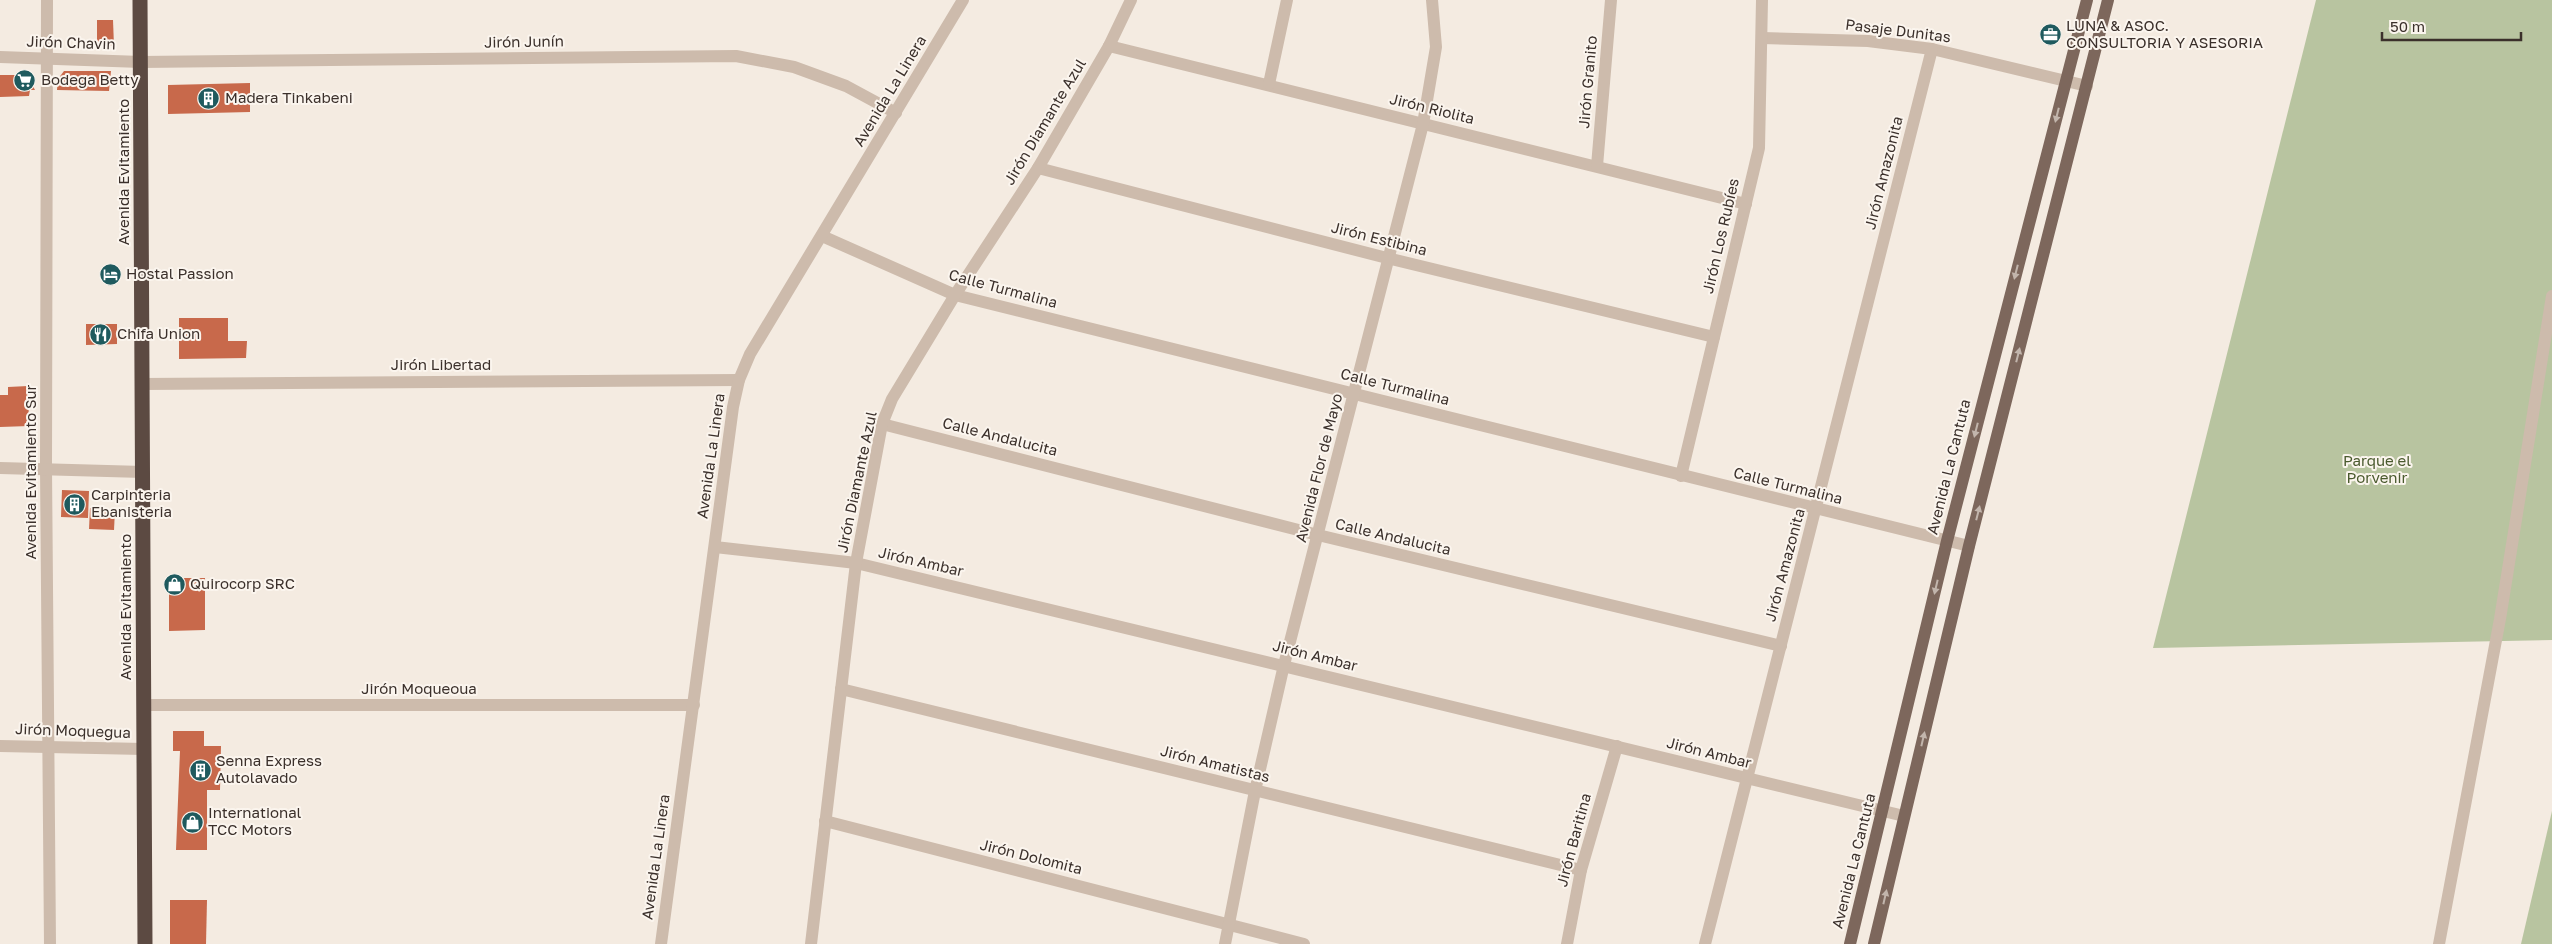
<svg xmlns="http://www.w3.org/2000/svg" width="2552" height="944" viewBox="0 0 2552 944" font-family="'Golos Text',sans-serif">
<rect width="100%" height="100%" fill="#f4ebe1"/>
<!-- green -->
<g fill="#b8c4a0">
<polygon points="2316,0 2552,0 2552,640 2153,648"/>
<polygon points="2552,811 2552,944 2521,944"/>
</g>
<!-- building -->
<g fill="#c8694b">
<polygon points="97,20 113,20 114,46 97,46"/>
<polygon points="64,71 111,71 109,91 57,90 58,79"/>
<polygon points="0,75 24,75 28,77 35,90 30,90 29,96 0,97"/>
<polygon points="250,83 250,112 168,114 168,85"/>
<polygon points="179,318 228,318 228,341 247,341 246,358 179,359"/>
<polygon points="86,324 117,324 117,344 86,345"/>
<polygon points="28,386 29,426 0,427 0,395 8,395 8,387"/>
<polygon points="62,490 89,491 88,518 61,517"/>
<polygon points="90,508 115,510 114,530 89,529"/>
<polygon points="169,578 205,578 205,630 169,631"/>
<polygon points="173,731 204,731 204,746 221,746 220,790 207,790 207,850 176,850 180,751 173,751"/>
<polygon points="170,900 207,900 206,944 170,944"/>
</g>
<g fill="none" stroke-linecap="round" stroke-linejoin="round">
<!-- minor -->
<g stroke="#cdbbac" stroke-width="12">
<polyline points="47,0 46,468 50,944"/>
<polyline points="1762,38 1868,41 1932,49 2087,86"/>
<polyline points="1109,46 1746,204"/>
<polyline points="0,57 141,62 736,56 794,67 846,86 896,113"/>
<polyline points="1269,84 1287,0"/>
<polyline points="1597,166 1611,0"/>
<polyline points="1038,168 1387,258 1714,337"/>
<polyline points="822,236 955,295 1969,546"/>
<polyline points="142,384 739,380"/>
<polyline points="882,424 1318,535 1781,646"/>
<polyline points="0,468 143,472"/>
<polyline points="1681,476 1759,148 1762,0"/>
<polyline points="715,547 856,563 1904,816"/>
<polyline points="841,689 1581,870"/>
<polyline points="144,705 694,705"/>
<polyline points="0,746 144,749"/>
<polyline points="825,821 1304,944"/>
<polyline points="661,944 733,407 739,380 750,354 963,0"/>
<polyline points="811,944 856,563 882,424 892,399 955,295 1038,168 1109,46 1131,0"/>
<polyline points="1225,944 1255,791 1284,665 1423,124 1436,47 1432,0"/>
<polyline points="1567,944 1581,870 1617,746"/>
<polyline points="1705,944 1932,49"/>
<polyline points="2439,944 2500,619 2552,296"/>
</g>
<!-- major -->
<g stroke="#7d675c" stroke-width="12">
<polyline points="1850,944 1947,541 2087,0"/>
<polyline points="1874,944 1969,546 2108,0"/>
</g>
<!-- highway -->
<polyline stroke="#5c4a42" stroke-width="15" points="140,0 145,944"/>
</g>
<!-- one-way arrows -->
<defs><path id="oneway-solid" d="M-6-.8H1V-3.2L6.5 0L1 3.2V.8H-6Z" transform="scale(1.25)"/></defs>
<g fill="#c2b5ac">
<use href="#oneway-solid" transform="translate(2057 115) rotate(104)"/>
<use href="#oneway-solid" transform="translate(2016 272) rotate(104)"/>
<use href="#oneway-solid" transform="translate(2018 355) rotate(-76)"/>
<use href="#oneway-solid" transform="translate(1976 430) rotate(104)"/>
<use href="#oneway-solid" transform="translate(1978 513) rotate(-76)"/>
<use href="#oneway-solid" transform="translate(1936 587) rotate(103)"/>
<use href="#oneway-solid" transform="translate(1923 739) rotate(-77)"/>
<use href="#oneway-solid" transform="translate(1885 897) rotate(-77)"/>
</g>
<!-- icons -->
<defs>
<symbol id="office-disc" viewBox="-11 -11 22 22"><circle r="9.5" fill="#1f5a5e" stroke="#fbf5ee"/><path d="M-6-3h4V-5.5h4V-3h4V5H-6ZM-1-4.5V-3h2v-1.5ZM-6 0V1H6V0Z" fill="#fff"/></symbol>
<symbol id="supermarket-disc" viewBox="-11 -11 22 22"><circle r="9.5" fill="#1f5a5e" stroke="#fbf5ee"/><path d="M-6-5.5h2.5l.6 2H6L4.5 2H-2.5L-4.4-4H-6ZM-1.5 3.2a1.3 1.3 0 1 0 .1 0ZM3 3.2a1.3 1.3 0 1 0 .1 0Z" fill="#fff"/></symbol>
<symbol id="building-disc" viewBox="-11 -11 22 22"><circle r="9.5" fill="#1f5a5e" stroke="#fbf5ee"/><path d="M-4-6H4V6H1V3H-1V6H-4ZM-2.5-4.3h1.7v1.8h-1.7ZM.8-4.3h1.7v1.8H.8ZM-2.5-1h1.7V.8h-1.7ZM.8-1h1.7V.8H.8Z" fill="#fff"/></symbol>
<symbol id="hotel-disc" viewBox="-11 -11 22 22"><circle r="9.5" fill="#1f5a5e" stroke="#fbf5ee"/><path d="M-6-4.5h1.5V1H6V5H4.5V3h-9V5H-6ZM-4 0a1.8 1.8 0 1 1 3.6 0ZM.5 0V-2.5h3Q6-2.5 6 0Z" fill="#fff"/></symbol>
<symbol id="restaurant-disc" viewBox="-11 -11 22 22"><circle r="9.5" fill="#1f5a5e" stroke="#fbf5ee"/><path d="M-5-6h1v4h1v-4h1v4h1v-4h1v5L-1.5 .5V6h-2V.5L-5-1ZM5-6V6H3V1.5H1.5Q1.5-4 5-6Z" fill="#fff"/></symbol>
<symbol id="shop-disc" viewBox="-11 -11 22 22"><circle r="9.5" fill="#1f5a5e" stroke="#fbf5ee"/><path d="M-5-2.5h2.3a2.7 3.5 0 0 1 5.4 0H5L5.5 6h-11ZM-1.5-2.5h3a1.5 2.3 0 0 0-3 0Z" fill="#fff"/></symbol>
</defs>
<g fill-rule="evenodd">
<use href="#office-disc" x="2038" y="22" width="25" height="25"/>
<use href="#supermarket-disc" x="12" y="68" width="25" height="25"/>
<use href="#building-disc" x="196" y="86" width="25" height="25"/>
<use href="#hotel-disc" x="98" y="262" width="25" height="25"/>
<use href="#restaurant-disc" x="88" y="322" width="25" height="25"/>
<use href="#building-disc" x="62" y="492" width="25" height="25"/>
<use href="#shop-disc" x="162" y="572" width="25" height="25"/>
<use href="#building-disc" x="188" y="758" width="25" height="25"/>
<use href="#shop-disc" x="180" y="810" width="25" height="25"/>
</g>
<g text-anchor="middle" stroke-width="4" stroke-linejoin="round" paint-order="stroke">
<!-- poi labels -->
<g font-size="15" fill="#3b302b" stroke="#fbf5ee" text-anchor="start">
<text x="2066" y="31">LUNA &amp; ASOC.<tspan x="2066" dy="17">CONSULTORIA Y ASESORIA</tspan></text>
<text x="41" y="85">Bodega Betty</text>
<text x="225" y="103">Madera Tinkabeni</text>
<text x="126" y="279">Hostal Passion</text>
<text x="117" y="339">Chifa Union</text>
<text x="91" y="500">Carpinteria<tspan x="91" dy="17">Ebanisteria</tspan></text>
<text x="190" y="589">Quirocorp SRC</text>
<text x="216" y="766">Senna Express<tspan x="216" dy="17">Autolavado</tspan></text>
<text x="208" y="818">International<tspan x="208" dy="17">TCC Motors</tspan></text>
</g>
<!-- street labels -->
<g font-size="15" fill="#3b302b" stroke="#fbf5ee">
<text transform="translate(1898 31) rotate(7)" y="5">Pasaje Dunitas</text>
<text transform="translate(524 42) rotate(-1)" y="5">Jirón Junín</text>
<text transform="translate(71 43) rotate(2)" y="5">Jirón Chavin</text>
<text transform="translate(1588 82) rotate(-85)" y="5">Jirón Granito</text>
<text transform="translate(890 91) rotate(-59)" y="5">Avenida La Linera</text>
<text transform="translate(1432 109) rotate(14)" y="5">Jirón Riolita</text>
<text transform="translate(1045 122) rotate(-59)" y="5">Jirón Diamante Azul</text>
<text transform="translate(124 172) rotate(-90)" y="5">Avenida Evitamiento</text>
<text transform="translate(1884 173) rotate(-76)" y="5">Jirón Amazonita</text>
<text transform="translate(1721 236) rotate(-77)" y="5">Jirón Los Rubíes</text>
<text transform="translate(1379 239) rotate(14)" y="5">Jirón Estibina</text>
<text transform="translate(1003 289) rotate(15)" y="5">Calle Turmalina</text>
<text x="441" y="370">Jirón Libertad</text>
<text transform="translate(1395 387) rotate(14)" y="5">Calle Turmalina</text>
<text transform="translate(1000 437) rotate(14)" y="5">Calle Andalucita</text>
<text transform="translate(711 456) rotate(-82)" y="5">Avenida La Linera</text>
<text transform="translate(1949 467) rotate(-76)" y="5">Avenida La Cantuta</text>
<text transform="translate(1319 468) rotate(-76)" y="5">Avenida Flor de Mayo</text>
<text transform="translate(31 472) rotate(-90)" y="5">Avenida Evitamiento Sur</text>
<text transform="translate(857 482) rotate(-78)" y="5">Jirón Diamante Azul</text>
<text transform="translate(1788 486) rotate(14)" y="5">Calle Turmalina</text>
<text transform="translate(1393 537) rotate(13)" y="5">Calle Andalucita</text>
<text transform="translate(921 562) rotate(13)" y="5">Jirón Ambar</text>
<text transform="translate(1785 565) rotate(-75)" y="5">Jirón Amazonita</text>
<text transform="translate(126 607) rotate(-90)" y="5">Avenida Evitamiento</text>
<text transform="translate(1315 656) rotate(14)" y="5">Jirón Ambar</text>
<text x="419" y="694">Jirón Moqueoua</text>
<text transform="translate(73 731) rotate(2)" y="5">Jirón Moquegua</text>
<text transform="translate(1709 753) rotate(14)" y="5">Jirón Ambar</text>
<text transform="translate(1215 764) rotate(14)" y="5">Jirón Amatistas</text>
<text transform="translate(1574 840) rotate(-75)" y="5">Jirón Baritina</text>
<text transform="translate(656 857) rotate(-82)" y="5">Avenida La Linera</text>
<text transform="translate(1031 857) rotate(14)" y="5">Jirón Dolomita</text>
<text transform="translate(1854 861) rotate(-76)" y="5">Avenida La Cantuta</text>
</g>
<!-- park labels -->
<g font-size="15" fill="#4a5a2e" stroke="#fbf5ee">
<text x="2377" y="466">Parque el<tspan x="2377" dy="17">Porvenir</tspan></text>
</g>
</g>
<!-- scale -->
<path d="M2382 32v8h139v-8" fill="none" stroke="#3b302b" stroke-width="2.5"/>
<text x="2390" y="32" font-size="15" fill="#3b302b" stroke="#fbf5ee" stroke-width="4" paint-order="stroke">50 m</text>
</svg>
